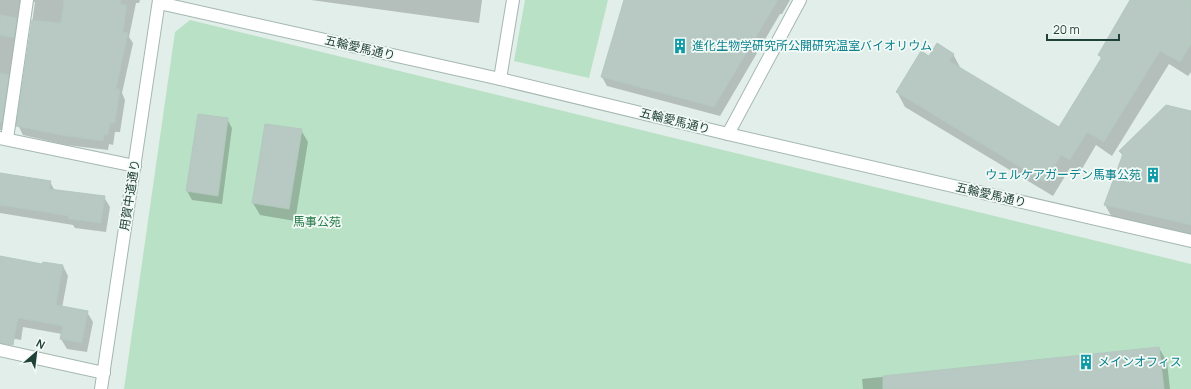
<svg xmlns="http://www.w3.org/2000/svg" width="1191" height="389" viewBox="0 0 1191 389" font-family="Manrope,'Noto Sans JP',sans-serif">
<rect width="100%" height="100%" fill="#e2eee9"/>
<!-- green -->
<g fill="#b9e1c5">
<polygon points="525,0 608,0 589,78 514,61"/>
<polygon points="190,20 1191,264 1191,389 124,389 175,32"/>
</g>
<!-- shadow -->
<g fill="#0003">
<polygon points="0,0 140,0 139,3 136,3 129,37 133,43 122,93 125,100 120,132 115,132 113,145 109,144 108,150 66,145 23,135 18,125 35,2 30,2 7,131 0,130"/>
<polygon points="311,0 482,0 479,23"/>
<polygon points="625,0 790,0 782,14 780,14 720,116 607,86 602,77"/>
<polygon points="1131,0 1191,0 1191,72 1188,76 1169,64 1112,156 1096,145 1079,174 1070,168 1053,196 905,107 897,92 929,57 953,54 961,69 1059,128 1102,60 1099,55"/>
<polygon points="1191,112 1191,237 1113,219 1105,205 1123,156 1120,152"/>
<polygon points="227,119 232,128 222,204 192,200 187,191"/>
<polygon points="301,130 308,142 295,221 260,215 253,203"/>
<polygon points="0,174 50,182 55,191 104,197 110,207 106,232 75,228 73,225 0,213"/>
<polygon points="0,257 43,265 44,263 63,266 68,276 62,308 87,312 93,322 87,352 67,349 61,339 62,334 23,327 21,340 0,336"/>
<polygon points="1159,348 1167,362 1170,389 863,389 862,379"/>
</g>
<!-- building -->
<g fill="#b7c9c2" stroke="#b3c8c0">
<polygon points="64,0 121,0 120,4 127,5 123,32 128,33 116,89 120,89 115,123 110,123 108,135 104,135 103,141 60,135 16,126 32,20 61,23"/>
<polygon points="624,0 778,0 714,107 601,77"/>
<polygon points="1130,0 1191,0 1191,44 1180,62 1160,51 1104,142 1087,132 1070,160 1061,155 1045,182 896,92 921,51 929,56 937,43 954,54 949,61 1059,127 1102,57 1098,55"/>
<polygon points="0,15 17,18 14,38 0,35"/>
<polygon points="0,73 9,75 2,122 0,122"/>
<polygon points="1166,105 1191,111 1191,225 1104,205 1123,154 1119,151"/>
<polygon points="198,114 228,118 218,196 186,191"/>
<polygon points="265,124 302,129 289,209 252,203"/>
<polygon points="0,173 51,181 49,189 105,196 101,223 68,219 69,216 0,205"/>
<polygon points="0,256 42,264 43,262 63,265 56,305 88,311 82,343 60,339 63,326 18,318 13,345 0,343"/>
<polygon points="1159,347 1164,389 883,389 883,376"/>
</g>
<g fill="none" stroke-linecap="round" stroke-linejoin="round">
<defs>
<g id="minor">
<polyline points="159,3 500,79 728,134 1191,241"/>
<polyline points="500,79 513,0"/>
<polyline points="728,134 800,0"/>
<polyline points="0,138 135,166"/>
<polyline points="7,139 27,0"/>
<polyline points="0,350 104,373"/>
<polyline points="101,389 159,0"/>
</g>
</defs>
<!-- minor casing -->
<use href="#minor" stroke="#a4b7b1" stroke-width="14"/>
<!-- minor -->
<use href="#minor" stroke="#fff" stroke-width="12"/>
</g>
<!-- icons -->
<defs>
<symbol id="building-bare" viewBox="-9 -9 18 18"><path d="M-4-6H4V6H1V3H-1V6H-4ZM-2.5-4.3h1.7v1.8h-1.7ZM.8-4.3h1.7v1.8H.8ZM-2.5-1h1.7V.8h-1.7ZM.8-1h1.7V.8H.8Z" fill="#0f9aa8" stroke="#f3faf6" stroke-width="2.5" paint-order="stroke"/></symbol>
</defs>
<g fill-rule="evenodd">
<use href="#building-bare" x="669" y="35" width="22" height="22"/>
<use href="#building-bare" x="1142" y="164" width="22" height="22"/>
<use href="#building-bare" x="1075" y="351" width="22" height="22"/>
</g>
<g text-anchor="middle" stroke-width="3.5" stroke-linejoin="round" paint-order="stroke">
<!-- culture labels -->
<g font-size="12" fill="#0d838f" stroke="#f3faf6" text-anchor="start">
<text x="692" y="50">進化生物学研究所公開研究温室バイオリウム</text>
<text x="1141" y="179" text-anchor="end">ウェルケアガーデン馬事公苑</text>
<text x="1098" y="366">メインオフィス</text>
</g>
<!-- street labels -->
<g font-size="12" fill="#204139" stroke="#f3faf6">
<text transform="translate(360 48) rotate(13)" y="4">五輪愛馬通り</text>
<text transform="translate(675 121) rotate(14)" y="4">五輪愛馬通り</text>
<text transform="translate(130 195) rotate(-81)" y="4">用賀中道通り</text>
<text transform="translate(991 195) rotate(13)" y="4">五輪愛馬通り</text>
</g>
<!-- park labels -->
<g font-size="12" fill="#267c4a" stroke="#f3faf6">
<text x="317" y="226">馬事公苑</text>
</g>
</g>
<!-- north arrow -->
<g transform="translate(36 353) rotate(28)" stroke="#f3faf6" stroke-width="3" paint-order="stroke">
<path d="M0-3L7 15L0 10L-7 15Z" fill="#204139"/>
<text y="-6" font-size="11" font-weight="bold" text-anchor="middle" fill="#204139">N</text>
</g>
<!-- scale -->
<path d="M1047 34v6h72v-6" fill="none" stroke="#204139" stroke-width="2"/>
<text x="1053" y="34" font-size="12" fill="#204139" stroke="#f3faf6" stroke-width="3" paint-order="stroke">20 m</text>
</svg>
